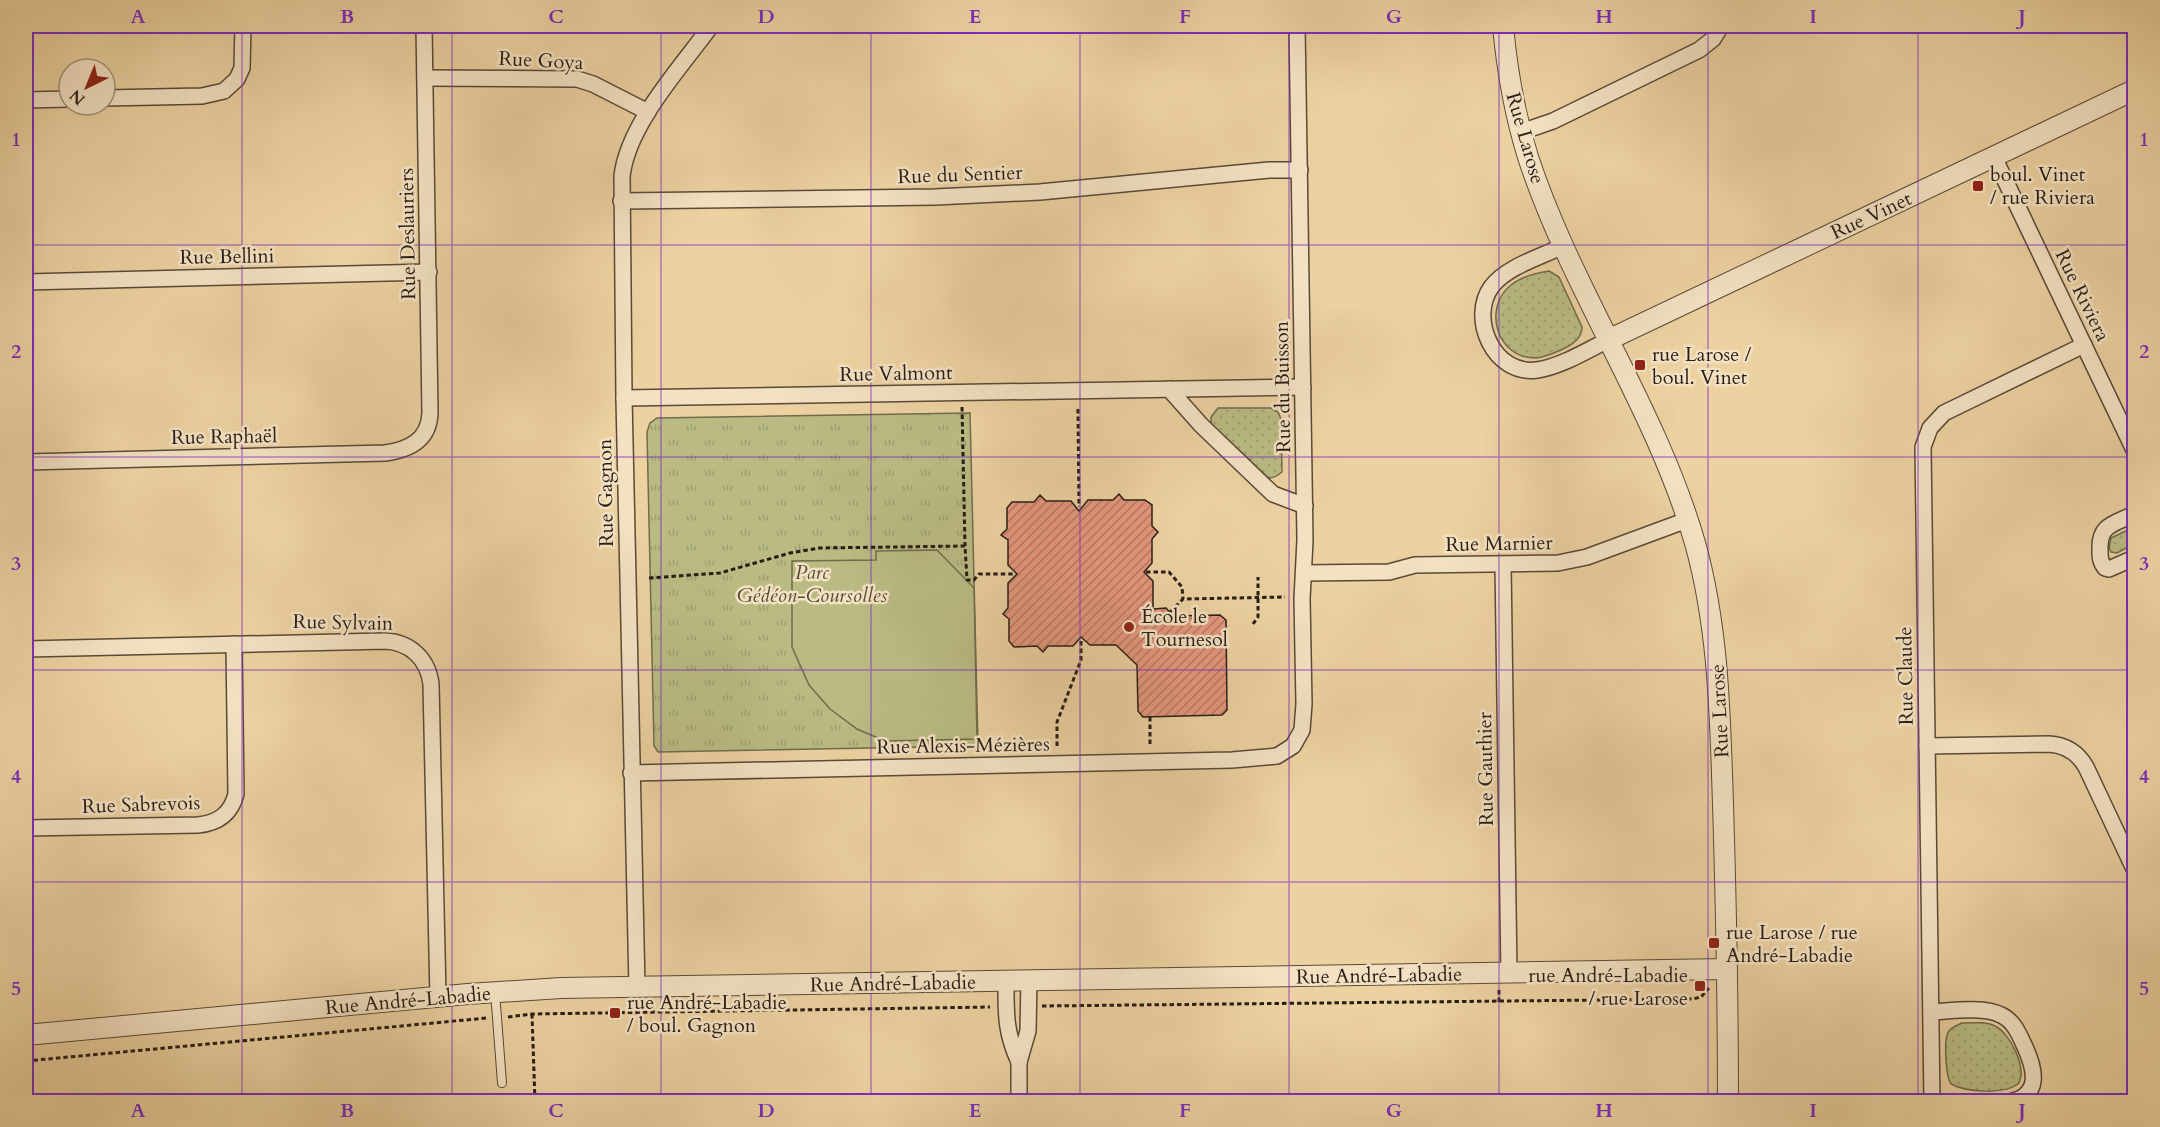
<svg xmlns="http://www.w3.org/2000/svg" width="2160" height="1127" viewBox="0 0 2160 1127" font-family="Cardo,serif">
<defs>
<pattern id="grass-dots" width="8" height="8" patternUnits="userSpaceOnUse" patternTransform="scale(1.5)"><rect width="8" height="8" fill="#b9bb83"/><path d="M2 2h.1M6 6h.1" fill="none" stroke="#9fa070" stroke-width="1.8" stroke-linecap="round"/></pattern>
<pattern id="park-tufts" width="24" height="20" patternUnits="userSpaceOnUse" patternTransform="scale(1.5)"><rect width="24" height="20" fill="#b9bb83"/><path d="M3 7l-1-3M5 7V3M7 7l1-3M15 17l-1-3M17 17v-4M19 17l1-3" fill="none" stroke="#9fa070"/></pattern>
<pattern id="building-hatch" width="6" height="6" patternUnits="userSpaceOnUse" patternTransform="scale(1.5)"><rect width="6" height="6" fill="#e4967d"/><path d="M-1 1l2-2M0 6l6-6M5 7l2-2" fill="none" stroke="#b97a65"/></pattern>
</defs>
<rect width="100%" height="100%" fill="#ecd1a1"/>
<filter id="stains"><feTurbulence type="fractalNoise" baseFrequency=".00333" numOctaves="4"/><feColorMatrix values="0 0 0 0 .2 0 0 0 0 .09 0 0 0 0 .02 0 0 0 .5 -.17"/></filter>
<radialGradient id="worn" r=".72"><stop offset=".6" stop-color="#630" stop-opacity="0"/><stop offset="1" stop-color="#630" stop-opacity=".3"/></radialGradient>
<!-- grass -->
<g fill="url(#grass-dots)" stroke="#706c4c" stroke-width="1.5">
<path d="M1549 271 1559 277 1582 327C1582 338 1572 345 1563 349 1554 353 1546 357 1536 358 1497 359 1482 308 1511 285 1522 276 1536 273 1549 271Z"/>
<path d="M1218 408H1271L1278 412 1281 419 1282 472C1276 477 1272 479 1264 477L1211 425V417Z"/>
<polygon points="2134,527 2134,544 2117,553 2111,552 2109,548 2111,538"/>
<path d="M1962 1023C1973 1023 1985 1021 1995 1026 2010 1033 2028 1069 2018 1084 2003 1095 1966 1092 1951 1084 1946 1077 1943 1038 1949 1031 1952 1027 1958 1025 1962 1023Z"/>
</g>
<!-- park -->
<polygon fill="url(#park-tufts)" stroke="#706c4c" stroke-width="1.5" points="970,413 978,746 658,752 654,746 647,432 650,423 657,418"/>
<!-- pitch -->
<polygon fill="#b9bb83" stroke="#706c4c" stroke-width="1.5" points="937,550 974,588 977,739 885,741 857,729 830,709 809,685 792,647 792,561 876,560 876,551"/>
<!-- building -->
<polygon fill="url(#building-hatch)" stroke="#271d16" stroke-width="1.5" points="1119,494 1124,500 1145,500 1152,505 1152,526 1158,532 1152,539 1152,563 1144,572 1153,581 1153,609 1166,608 1173,616 1220,615 1226,620 1227,710 1222,715 1143,717 1138,711 1137,665 1116,645 1090,645 1081,637 1073,646 1048,646 1043,652 1037,646 1014,647 1009,641 1009,619 1003,614 1008,608 1008,583 1017,574 1008,565 1008,540 1001,535 1007,529 1007,508 1012,502 1034,502 1040,495 1046,501 1071,501 1079,511 1088,500 1113,500"/>
<g fill="none" stroke-linecap="round" stroke-linejoin="round">
<defs>
<polyline id="service" points="495,992 502,1083"/>
<g id="minor">
<polyline points="425,78 577,79 593,84 648,112"/>
<polyline points="105,98 202,96 224,91 237,79 242,68 243,26"/>
<polyline points="26,100 69,99"/>
<polyline points="1521,132 1553,121 1699,50 1713,39 1721,26"/>
<polyline points="1994,157 2134,450"/>
<polyline points="621,201 935,197 1040,192 1269,170 1300,170"/>
<path d="M1563 246C1541 257 1508 266 1492 286 1468 318 1494 376 1537 370 1560 367 1588 350 1608 340"/>
<polyline points="26,282 429,272"/>
<polyline points="1169,389 1201,425 1273,494 1305,506"/>
<polyline points="624,398 1303,387"/>
<path d="M26 462 385 453C409 450 429 440 430 413L424 26"/>
<path d="M2134 514C2115 524 2099 524 2100 549 2100 557 2100 562 2105 568L2109 569 2134 558"/>
<polyline points="1503,565 1509,973"/>
<polyline points="1304,573 1389,572 1415,565 1558,563 1587,557 1687,520"/>
<path d="M26 649 385 641C410 642 428 659 431 684L438 997"/>
<path d="M1927 746 2049 744C2066 745 2078 753 2086 767L2134 869"/>
<polyline points="631,773 1232,760 1277,756 1293,746 1302,730 1304,704 1302,599 1305,540 1297,26"/>
<path d="M26 828 198 825C218 823 231 814 236 794L234 644"/>
<path d="M1006 980C1006 1013 1005 1032 1019 1062"/>
<path d="M637 987 624 398 622 176C628 124 681 67 711 26"/>
<path d="M1931 1012C1950 1011 1984 1006 2001 1015 2014 1021 2019 1034 2025 1047 2035 1069 2042 1096 2009 1102"/>
<polyline points="1019,1102 1019,1062 1028,1031 1029,980"/>
<polyline points="1932,1102 1923,447 1930,428 1944,413 2084,345"/>
</g>
<g id="tertiary">
<path d="M1503 26C1507 70 1515 115 1528 157 1572 291 1656 408 1695 543 1719 629 1720 716 1723 804 1726 903 1728 1002 1728 1102"/>
<polyline points="1608,340 2134,90"/>
<polyline points="26,1035 468,994 561,988 1727,969"/>
</g>
</defs>
<!-- service casing -->
<use href="#service" stroke="#584a39" stroke-width="10"/>
<!-- minor casing -->
<use href="#minor" stroke="#584a39" stroke-width="18"/>
<!-- tertiary casing -->
<use href="#tertiary" stroke="#584a39" stroke-width="22"/>
<!-- path -->
<g stroke="#271d16" stroke-width="3" stroke-dasharray="4.5 3" stroke-linecap="butt">
<polyline points="962,407 965,546"/>
<polyline points="1078,409 1079,507"/>
<polyline points="1146,572 1169,572 1182,587 1183,599"/>
<polyline points="649,578 720,573 790,553 820,548 965,546 967,580 974,580 979,574 1014,574"/>
<polyline points="1170,612 1183,599 1285,597"/>
<polyline points="1253,624 1258,617 1258,577"/>
<polyline points="1150,717 1150,744"/>
<polyline points="1057,746 1057,722 1081,660 1081,639"/>
<polyline points="1499,1002 1499,989"/>
<polyline points="1042,1006 1693,999 1701,997 1709,988"/>
<polyline points="532,1014 535,1102"/>
<polyline points="508,1017 532,1014 990,1007"/>
<polyline points="26,1061 487,1018"/>
</g>
<!-- service -->
<use href="#service" stroke="#f3e1c2" stroke-width="8"/>
<!-- minor -->
<use href="#minor" stroke="#f3e1c2" stroke-width="15"/>
<!-- tertiary -->
<use href="#tertiary" stroke="#f3e1c2" stroke-width="20"/>
</g>
<!-- grid -->
<path fill="none" stroke="#7b2cbf" stroke-width="1.5" stroke-opacity="0.55" d="M242 26V1102M452 26V1102M661 26V1102M871 26V1102M1080 26V1102M1289 26V1102M1499 26V1102M1708 26V1102M1918 26V1102M26 245H2134M26 457H2134M26 670H2134M26 882H2134"/>
<!-- markers -->
<g fill="#8f2418" stroke="#f3e1c2" stroke-width="2">
<rect x="1972" y="180" width="12" height="12" rx="3"/>
<rect x="1634" y="359" width="12" height="12" rx="3"/>
<circle cx="1129" cy="627" r="6"/>
<rect x="1708" y="937" width="12" height="12" rx="3"/>
<rect x="1694" y="980" width="12" height="12" rx="3"/>
<rect x="609" y="1007" width="12" height="12" rx="3"/>
</g>
<g text-anchor="middle" stroke-width="5" stroke-linejoin="round" paint-order="stroke">
<!-- street labels -->
<g font-size="20" fill="#271d16" stroke="#f3e1c2">
<text transform="translate(541 60) rotate(3)" y="7">Rue Goya</text>
<text transform="translate(1526 138) rotate(74)" y="7">Rue Larose</text>
<text transform="translate(960 174) rotate(-2)" y="7">Rue du Sentier</text>
<text transform="translate(1871 215) rotate(-25)" y="7">Rue Vinet</text>
<text transform="translate(407 234) rotate(-91)" y="7">Rue Deslauriers</text>
<text transform="translate(227 256) rotate(-1)" y="7">Rue Bellini</text>
<text transform="translate(2083 295) rotate(64)" y="7">Rue Riviera</text>
<text transform="translate(896 373) rotate(-1)" y="7">Rue Valmont</text>
<text transform="translate(1282 387) rotate(-91)" y="7">Rue du Buisson</text>
<text transform="translate(224 436) rotate(-1)" y="7">Rue Raphaël</text>
<text transform="translate(605 493) rotate(-91)" y="7">Rue Gagnon</text>
<text transform="translate(1499 543) rotate(-1)" y="7">Rue Marnier</text>
<text transform="translate(343 622) rotate(1)" y="7">Rue Sylvain</text>
<text transform="translate(1905 676) rotate(-91)" y="7">Rue Claude</text>
<text transform="translate(1719 711) rotate(-93)" y="7">Rue Larose</text>
<text transform="translate(963 745) rotate(-1)" y="7">Rue Alexis-Mézières</text>
<text transform="translate(1485 769) rotate(-91)" y="7">Rue Gauthier</text>
<text transform="translate(141 804) rotate(-2)" y="7">Rue Sabrevois</text>
<text transform="translate(1379 975) rotate(-1)" y="7">Rue André-Labadie</text>
<text transform="translate(893 983) rotate(-1)" y="7">Rue André-Labadie</text>
<text transform="translate(408 1000) rotate(-5)" y="7">Rue André-Labadie</text>
</g>
<!-- poi labels -->
<g font-size="20" fill="#271d16" stroke="#f3e1c2" text-anchor="start">
<text x="1990" y="181">boul. Vinet<tspan x="1990" dy="23">/ rue Riviera</tspan></text>
<text x="1652" y="361">rue Larose /<tspan x="1652" dy="23">boul. Vinet</tspan></text>
<text x="1141" y="623">École le<tspan x="1141" dy="23">Tournesol</tspan></text>
<text x="1726" y="939">rue Larose / rue<tspan x="1726" dy="23">André-Labadie</tspan></text>
<text x="1688" y="982" text-anchor="end">rue André-Labadie<tspan x="1688" dy="23">/ rue Larose</tspan></text>
<text x="627" y="1009">rue André-Labadie<tspan x="627" dy="23">/ boul. Gagnon</tspan></text>
</g>
<!-- park labels -->
<g font-size="20" font-style="italic" fill="#534c37" stroke="#f3e1c2">
<text x="812" y="579">Parc<tspan x="812" dy="23">Gédéon-Coursolles</tspan></text>
</g>
</g>
<!-- margin -->
<rect width="2160" height="1127" fill="none" stroke="#ecd1a1" stroke-width="66"/>
<!-- north arrow -->
<g transform="translate(87 87) rotate(223)"><circle r="28" fill="#f3e1c2" stroke="#a1937d" stroke-width="1.5"/>
<path d="M0-4.5L10 22L0 15L-10 22Z" fill="#8f2418"/>
<text y="-9" font-size="16" font-weight="bold" text-anchor="middle" fill="#271d16">N</text>
</g>
<rect x="33" y="33" width="2094" height="1061" fill="none" stroke="#7b2cbf" stroke-width="2"/>
<g font-size="20" text-anchor="middle" font-weight="bold" fill="#7b2cbf">
<text x="138" y="23">A</text>
<text x="347" y="23">B</text>
<text x="556" y="23">C</text>
<text x="766" y="23">D</text>
<text x="975" y="23">E</text>
<text x="1185" y="23">F</text>
<text x="1394" y="23">G</text>
<text x="1604" y="23">H</text>
<text x="1813" y="23">I</text>
<text x="2022" y="23">J</text>
<text x="16" y="146">1</text>
<text x="2144" y="146">1</text>
<text x="16" y="358">2</text>
<text x="2144" y="358">2</text>
<text x="16" y="570">3</text>
<text x="2144" y="570">3</text>
<text x="16" y="783">4</text>
<text x="2144" y="783">4</text>
<text x="16" y="995">5</text>
<text x="2144" y="995">5</text>
<text x="138" y="1117">A</text>
<text x="347" y="1117">B</text>
<text x="556" y="1117">C</text>
<text x="766" y="1117">D</text>
<text x="975" y="1117">E</text>
<text x="1185" y="1117">F</text>
<text x="1394" y="1117">G</text>
<text x="1604" y="1117">H</text>
<text x="1813" y="1117">I</text>
<text x="2022" y="1117">J</text>
</g>
<rect width="100%" height="100%" filter="url(#stains)"/>
<rect width="100%" height="100%" fill="url(#worn)"/>
</svg>
